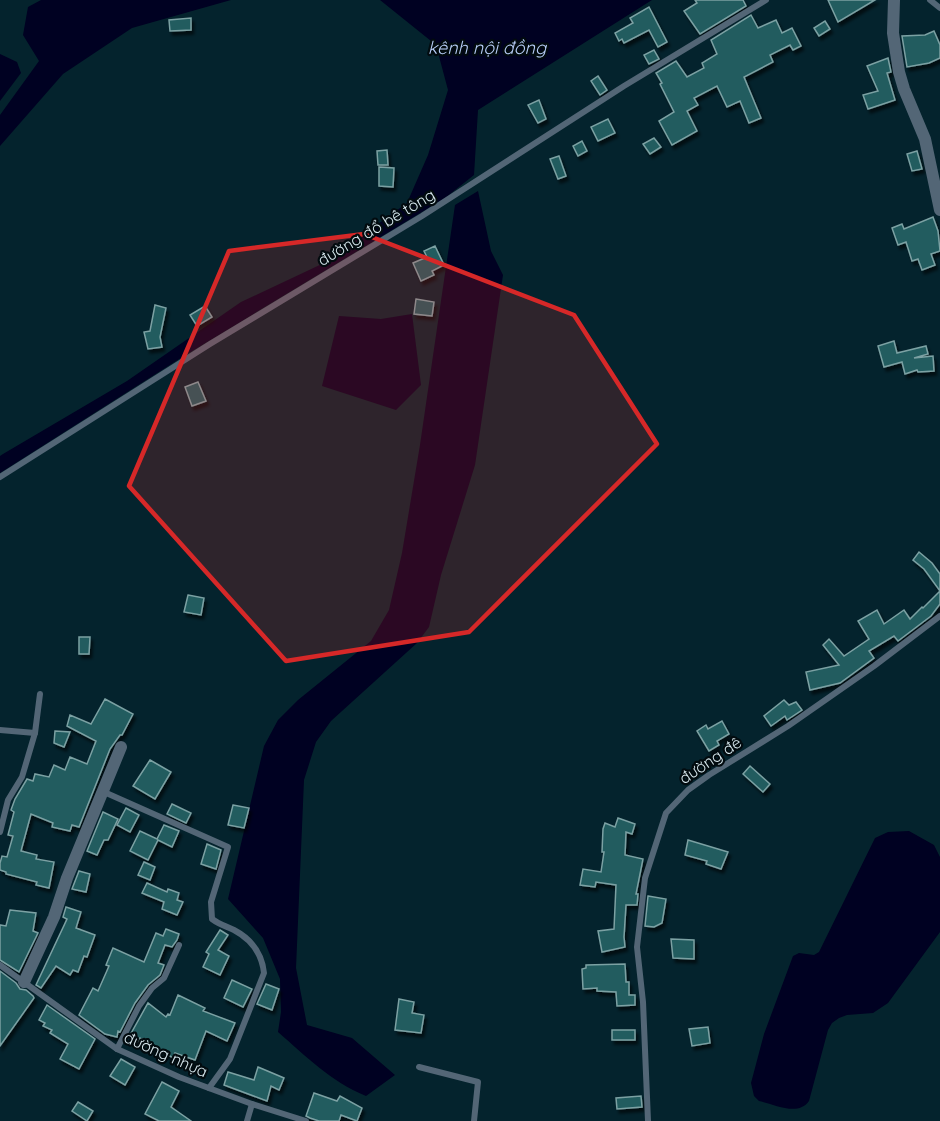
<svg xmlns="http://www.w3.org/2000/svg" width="940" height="1121" viewBox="0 0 940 1121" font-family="Quicksand,sans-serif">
<defs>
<filter id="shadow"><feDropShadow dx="2.5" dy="4" stdDeviation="1.5" flood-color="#0009"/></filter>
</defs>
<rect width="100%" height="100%" fill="#04232d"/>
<!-- water -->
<g fill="#000122">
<polygon points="41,0 231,0 132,28 63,74 0,146 0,115 39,61 23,35 28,7"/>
<polygon points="380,0 652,0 478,110 474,175 445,198 184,356 0,473 0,456 3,454 127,381 241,302 324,263 407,203 428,155 448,90 436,45"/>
<polygon points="0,54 17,62 21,73 0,101"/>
<path d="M478 191 491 251 503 275 475 465 441 575 429 627 417 643 331 721 316 742 304 780 296 968 307 1025 352 1038 395 1075 366 1096C330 1081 307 1057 278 1032L281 1012 280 979 263 938 228 899 264 746 278 720 298 700 371 641 389 610 402 553 420 445 455 205Z"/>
<polygon points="412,314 421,385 396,410 322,386 339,316 381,319"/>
<path d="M909 831 934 845 940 857V932L888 1003 873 1013 847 1015 839 1018 832 1023 828 1030 809 1101C798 1117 774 1104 759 1101L754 1096 751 1083 764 1034 793 956 799 953 814 955 819 952 875 838 888 832Z"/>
</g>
<!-- building -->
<g fill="#205b5f" stroke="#7ca1a3" stroke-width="1.5" filter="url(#shadow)">
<polygon points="695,0 743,0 746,6 700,34 684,11 697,3"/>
<polygon points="828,0 875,0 838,22"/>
<polygon points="649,7 667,42 658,47 649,30 624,43 622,39 619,41 615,33 633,23 630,18"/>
<polygon points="751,15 758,28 776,20 782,33 792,28 801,46 793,50 790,45 770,55 773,62 744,77 761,118 749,123 740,101 727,107 717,86 694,98 698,105 687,111 697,131 672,145 659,121 674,112 660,84 662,83 656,73 676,61 687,77 704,68 702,63 717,54 711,40"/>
<polygon points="191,18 191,30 170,31 169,20"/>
<polygon points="825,21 830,29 819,36 814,28"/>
<polygon points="934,31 940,45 940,58 929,63 907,67 902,36 925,35"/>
<polygon points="654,50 659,59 649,64 644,55"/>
<polygon points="888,58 891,72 887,73 895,100 868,109 863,95 878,91 867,66"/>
<polygon points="598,76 607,90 600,95 591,81"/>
<polygon points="539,100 546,119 538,123 528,105"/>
<polygon points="608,119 615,133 598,141 591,127"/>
<polygon points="654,138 661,147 650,154 643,144"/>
<polygon points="582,141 587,151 578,156 573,146"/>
<polygon points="387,150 388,165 378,165 377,151"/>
<polygon points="917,151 922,169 912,171 907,154"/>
<polygon points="559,156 566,176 558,179 550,159"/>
<polygon points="379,167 394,168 393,187 379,186"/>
<polygon points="933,217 938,231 940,251 931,254 935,265 922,270 918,259 912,261 906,242 898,245 892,228 902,224 904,229"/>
<polygon points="435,246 444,265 432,271 434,275 421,281 413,263 427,257 424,251"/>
<polygon points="416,299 434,302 432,316 414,314"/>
<polygon points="155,305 166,308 160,337 162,347 148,349 144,332 150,331"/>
<polygon points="205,306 212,317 197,326 190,315"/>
<polygon points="894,341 897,353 926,346 928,354 914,358 933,356 934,371 918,372 917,370 905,374 902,362 884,367 878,346"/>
<polygon points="198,382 206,401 192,406 185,387"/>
<polygon points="919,552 932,563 940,574 940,591 924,569 913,560"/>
<polygon points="940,591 940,604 931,616 898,641 894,636 869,651 874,658 840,683 810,690 806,672 839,665 823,645 829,639 844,656 869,639 858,621 877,610 884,624 904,610 910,619 922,607 923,608"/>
<polygon points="188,595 204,598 201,615 184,612"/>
<polygon points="79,637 90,637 89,654 79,654"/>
<polygon points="105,699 133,714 122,735 120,735 110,749 79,827 72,825 70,831 52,827 53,823 31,814 21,851 37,855 36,859 54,862 49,888 36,885 37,882 6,874 6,872 0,870 0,863 2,856 7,857 13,836 8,835 14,812 11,810 15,799 27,779 33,781 35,774 49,777 54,765 65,770 70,757 87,764 96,741 67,726 70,715 91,724"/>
<polygon points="784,700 789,705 796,702 802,710 787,720 785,716 771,726 764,716"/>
<polygon points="722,721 729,734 717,741 719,745 709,751 697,731 706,725 708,729"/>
<polygon points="55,731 70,732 64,747 54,743"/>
<polygon points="150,760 171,772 155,799 133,786"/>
<polygon points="750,766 770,784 763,792 743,774"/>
<polygon points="172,804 191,813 186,823 167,814"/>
<polygon points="233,805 249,808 244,828 228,825"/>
<polygon points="126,808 139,815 130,832 117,825"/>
<polygon points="103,812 118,819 108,840 104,840 97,855 87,851"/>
<polygon points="618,818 635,824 632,834 626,832 625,855 643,859 636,894 638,894 637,905 626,905 624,937 625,947 602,952 598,931 614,929 616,885 596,882 595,887 580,885 583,869 601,872 604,852 602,852 603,829 605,823 615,827"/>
<polygon points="164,825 179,831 172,847 158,840 148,860 130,851 140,831 157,839"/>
<polygon points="688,840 728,852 721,869 706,864 707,861 685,855"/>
<polygon points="207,844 221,850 216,869 201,864"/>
<polygon points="144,862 155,867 150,880 138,875"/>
<polygon points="79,871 90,874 86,892 72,889"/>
<polygon points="147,883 167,892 168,889 179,893 177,900 183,902 177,915 162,909 164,902 142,893"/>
<polygon points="648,896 666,899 662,923 654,927 645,926"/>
<polygon points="66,907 81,912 76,928 95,935 87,957 84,956 78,972 73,970 70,975 56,966 41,988 36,985 67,919 63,917"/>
<polygon points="10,910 36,913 33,931 38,933 19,972 0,960 0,925 6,926"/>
<polygon points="166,929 179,934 177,940 172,947 165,945 158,963 164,965 160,975 148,985 135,1003 120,1032 118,1031 117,1037 105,1034 79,1015 93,988 98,991 109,966 106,965 113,948 144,962 156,933 163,936"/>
<polygon points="220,930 228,935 218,950 229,956 220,975 203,967 209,954 206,952"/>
<polygon points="671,939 694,940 694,959 673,958"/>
<polygon points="625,964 626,982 629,982 629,995 635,995 635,1005 617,1006 616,992 597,991 597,988 583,989 582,969 586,968 586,965"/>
<polygon points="0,971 16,983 20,989 26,990 33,996 34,998 0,1046"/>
<polygon points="232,980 252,989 243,1007 224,998"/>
<polygon points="266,984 279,989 272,1010 257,1004"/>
<polygon points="178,995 205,1008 203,1011 235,1023 227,1041 206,1031 195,1060 175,1053 173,1058 140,1038 138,1042 129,1037 148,1003 166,1017 168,1014 170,1015"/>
<polygon points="399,999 414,1002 412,1013 424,1015 421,1033 395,1030"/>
<polygon points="47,1005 95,1039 79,1069 60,1059 68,1044 50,1033 52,1030 43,1026 45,1023 39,1020"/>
<polygon points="708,1027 710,1043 692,1046 689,1029"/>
<rect x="612" y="1030" width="23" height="10"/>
<polygon points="121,1059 135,1067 125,1085 110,1076"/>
<polygon points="258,1067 284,1078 279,1090 271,1086 267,1101 224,1085 228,1072 254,1080"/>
<polygon points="162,1082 179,1091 171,1107 191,1121 159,1121 145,1114"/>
<polygon points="314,1093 337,1101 340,1096 362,1108 357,1121 341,1115 339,1121 319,1121 310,1118 306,1116"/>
<polygon points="641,1096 642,1107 617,1109 616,1098"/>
<polygon points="78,1102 93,1111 87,1121 72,1111"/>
</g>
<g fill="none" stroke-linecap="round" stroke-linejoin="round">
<!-- service -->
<g stroke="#536676" stroke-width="6">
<polyline points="930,0 940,8"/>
<polyline points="0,477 210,344 422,216 624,86 766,0"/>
<polyline points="0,730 35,733"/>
<path d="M104 792 228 847 211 902 212 919C220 925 226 926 234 930 251 939 262 954 264 973L230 1059 209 1088"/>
<polyline points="0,832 8,800 22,777 35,733 40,694"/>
<polyline points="0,965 117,1049 179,1077 252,1104 306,1121"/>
<polyline points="117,1049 139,1006 152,988 164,978 179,945"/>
<polyline points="419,1067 478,1082 474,1121"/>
<polyline points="247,1121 252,1104"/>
<polyline points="648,1121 643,1002 637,947 645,878 666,813 688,790 709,775 788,726 874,666 940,616"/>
</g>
<!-- minor -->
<g stroke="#536676" stroke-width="12">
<polyline points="894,0 893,33 899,72 904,89 925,139 940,210"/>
<polyline points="24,982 54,917 67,878 121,747"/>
</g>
</g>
<!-- marked area -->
<path fill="#d62828" fill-opacity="0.2" stroke="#d62828" stroke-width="4.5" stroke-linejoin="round" d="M364 234 574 315 657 444 469 632 286 661 129 486 229 251Z"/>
<g text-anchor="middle" stroke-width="4.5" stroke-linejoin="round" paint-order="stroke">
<!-- street labels -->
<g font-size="16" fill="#d8e9ef" stroke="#020b0f">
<text transform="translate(376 227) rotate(-31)" y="6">đường đổ bê tông</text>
<text transform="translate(710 760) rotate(-34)" y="6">đường đê</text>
<text transform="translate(166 1054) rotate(24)" y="6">đường nhựa</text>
</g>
<!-- water labels -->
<g font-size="18" font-style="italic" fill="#b8cef8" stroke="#020b0f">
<text x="487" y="54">kênh nội đồng</text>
</g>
</g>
</svg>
